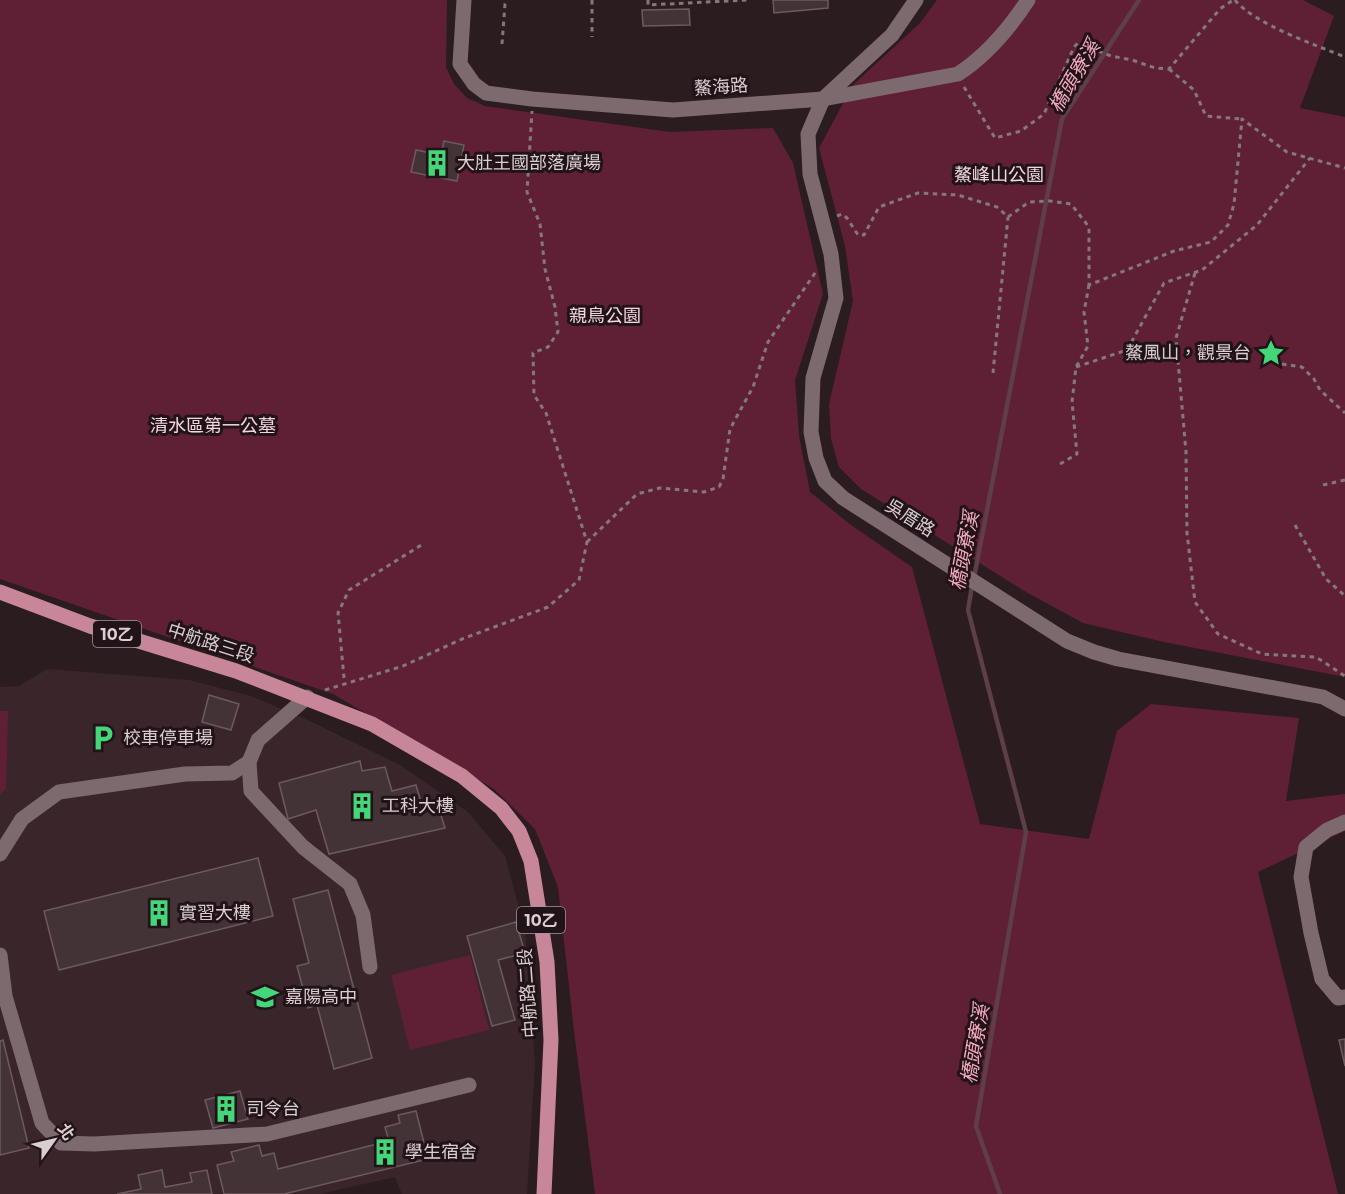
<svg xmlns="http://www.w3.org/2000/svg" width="1345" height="1194" viewBox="0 0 1345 1194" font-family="Montserrat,'Noto Sans TC',sans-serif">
<rect width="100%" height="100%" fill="#2b1c20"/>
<!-- built -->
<polygon fill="#3a252b" points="47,669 189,680 251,696 310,721 400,765 468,812 505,856 525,930 535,1063 527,1194 402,1194 395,1177 320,1194 0,1194 0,687 19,686"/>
<!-- green -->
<g fill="#5f2036">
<polygon points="0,0 447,0 446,67 454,84 467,98 485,106 670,132 773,128 793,163 823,294 795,380 799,436 810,492 851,525 912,567 980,824 1089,839 1117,731 1151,704 1299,718 1286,801 1345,794 1345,831 1258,872 1338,1194 595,1194 574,1031 558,887 535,829 494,789 333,694 0,579"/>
<polygon points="937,0 1303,0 1334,16 1300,108 1345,117 1345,677 1164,642 1083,623 1026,592 861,489 839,467 831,439 829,404 853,301 845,246 819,148 853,85 920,23"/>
<polygon points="0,711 8,711 6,789 0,794"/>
<polygon points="470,955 489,1030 410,1050 391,975"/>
</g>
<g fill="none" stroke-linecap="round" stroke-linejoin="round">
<!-- stream -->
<g stroke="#5d3e49" stroke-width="4.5">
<polyline points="974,578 1062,119 1139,0"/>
<polyline points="972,586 968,610 1026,832 976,1126 1000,1194"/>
</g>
</g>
<!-- building -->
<g fill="#433337" stroke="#6c5a5f" stroke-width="1.5">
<polygon points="773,0 828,0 828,8 774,13"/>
<polygon points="689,9 690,25 643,26 642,10"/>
<polygon points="444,141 464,145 457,181 411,172 416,150 441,155"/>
<polygon points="209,695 239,704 231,730 202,722"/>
<polygon points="360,761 362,771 385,767 392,791 416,785 421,802 436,799 445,828 329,854 316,810 288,819 279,783"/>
<polygon points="258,858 273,916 59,970 44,911"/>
<polygon points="328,890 372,1058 334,1069 317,1005 308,1008 297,966 309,963 293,899"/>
<polygon points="516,922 525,953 498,960 515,1020 492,1026 467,936"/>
<polygon points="1345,1039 1345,1066 1339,1040"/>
<polygon points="3,1040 29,1148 0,1155 0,1041"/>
<polygon points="240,1091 248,1119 213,1128 205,1100"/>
<polygon points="416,1111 428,1159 284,1194 224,1194 217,1165 234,1161 231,1152 259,1145 262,1156 274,1153 278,1169 389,1141 385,1127 400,1123 398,1115"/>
<polygon points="162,1170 165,1187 192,1182 190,1173 207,1170 212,1194 117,1194 141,1189 138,1175"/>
</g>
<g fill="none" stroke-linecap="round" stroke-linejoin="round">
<!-- path -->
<g stroke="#84787b" stroke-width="3" stroke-dasharray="4.5 4.5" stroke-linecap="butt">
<polyline points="592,0 592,37"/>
<polyline points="648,0 648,5 747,0"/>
<path d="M1235 0C1254 24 1316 45 1345 57"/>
<polyline points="502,44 505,4 508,0"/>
<polyline points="1169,69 1194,90 1206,116 1242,119"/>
<polyline points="964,87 995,138 1021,131 1044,114 1074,47 1078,43 1111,56 1132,60 1155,68 1169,69 1220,9 1233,0"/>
<polyline points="837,216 842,214 847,218 858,235 864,235 879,207 918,193 958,195 997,207 1008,217"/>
<polyline points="1008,217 1029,202 1050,201 1071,204 1089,227 1089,285 1174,251 1211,242 1228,225 1234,204 1242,119 1287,152 1345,168"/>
<polyline points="1195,273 1176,338 1186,452 1187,533 1195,602 1218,634 1262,654 1316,657 1345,676"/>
<polyline points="1282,364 1302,367 1314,379 1320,390 1345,413"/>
<polyline points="1076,367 1127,350 1164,283 1202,270 1257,225 1310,158"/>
<polyline points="993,373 1008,217"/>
<polyline points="1060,464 1077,454 1072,402 1076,367 1088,346 1084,312 1089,285"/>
<polyline points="1323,485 1345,480"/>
<polyline points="1295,525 1326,579 1345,596"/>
<polyline points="587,542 637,494 660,488 704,492 719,487 723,479 730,429 753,387 768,342 817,270"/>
<polyline points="344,678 338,613 349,590 423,544"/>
<polyline points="325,690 403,666 462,639 548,607 579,580 587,542 546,413 534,395 533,353 548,347 558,332 555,307 545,269 540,224 527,192 532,111"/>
</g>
<!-- minor -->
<g stroke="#7c6a6f" stroke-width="15">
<path d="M464 0 460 64 474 84 486 93 532 99 673 110 823 99 958 74C987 55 1009 29 1028 0"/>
<polyline points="916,0 892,35 823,99 808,134 810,174 831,254 836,298 813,378 811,432 816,458 825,481 843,498 1067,641 1094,652 1118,659 1323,697 1345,709"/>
<polyline points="249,762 251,791 303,847 350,884 363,915 370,967"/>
<polyline points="1345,822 1327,830 1306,847 1301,877 1311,933 1322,979 1338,998 1345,997"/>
<polyline points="0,854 22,819 59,792 185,774 232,773 249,762 258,740 307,697"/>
<polyline points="0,955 5,996 42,1123 61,1143 94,1144 267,1134 469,1085"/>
</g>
<!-- major -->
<polyline stroke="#c88699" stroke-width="15" points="0,592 90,626 236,671 372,724 462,776 501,808 519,831 531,861 547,962 551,1040 544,1194"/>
</g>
<!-- icons -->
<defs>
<symbol id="building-bare" viewBox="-9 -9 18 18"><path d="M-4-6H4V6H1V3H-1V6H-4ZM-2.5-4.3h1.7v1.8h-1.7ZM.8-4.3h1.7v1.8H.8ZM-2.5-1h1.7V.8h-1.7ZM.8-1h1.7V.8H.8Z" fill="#44d77a" stroke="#211317" stroke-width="2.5" paint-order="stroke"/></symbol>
<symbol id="sight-bare" viewBox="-9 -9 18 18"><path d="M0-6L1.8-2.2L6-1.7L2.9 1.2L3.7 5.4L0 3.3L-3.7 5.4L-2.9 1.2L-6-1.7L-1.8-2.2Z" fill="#44d77a" stroke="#211317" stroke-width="2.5" paint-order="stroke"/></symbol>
<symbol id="parking-bare" viewBox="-9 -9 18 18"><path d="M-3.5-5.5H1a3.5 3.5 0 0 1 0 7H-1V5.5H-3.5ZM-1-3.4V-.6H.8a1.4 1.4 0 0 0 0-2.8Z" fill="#44d77a" stroke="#211317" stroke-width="2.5" paint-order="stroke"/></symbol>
<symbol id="school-bare" viewBox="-9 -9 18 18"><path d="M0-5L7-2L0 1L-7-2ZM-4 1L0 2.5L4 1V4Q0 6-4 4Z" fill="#44d77a" stroke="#211317" stroke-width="2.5" paint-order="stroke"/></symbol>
</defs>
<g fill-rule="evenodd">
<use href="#building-bare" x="418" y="144" width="38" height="38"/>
<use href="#sight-bare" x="1252" y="334" width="38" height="38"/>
<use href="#parking-bare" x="84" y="719" width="38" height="38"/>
<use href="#building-bare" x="343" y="787" width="38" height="38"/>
<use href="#building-bare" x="140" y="894" width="38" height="38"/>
<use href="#school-bare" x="246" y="978" width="38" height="38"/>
<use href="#building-bare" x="207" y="1090" width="38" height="38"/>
<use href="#building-bare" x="366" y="1133" width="38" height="38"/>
</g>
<g text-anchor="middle" stroke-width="6" stroke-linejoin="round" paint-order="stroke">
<!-- shield labels -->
<g fill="#211317" stroke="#a29799" stroke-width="1.5">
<rect x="93" y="621" width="48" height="26" rx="4.5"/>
<rect x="517" y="907" width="48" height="26" rx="4.5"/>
</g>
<g font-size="16" font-weight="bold" fill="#d9cfd1">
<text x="117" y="640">10乙</text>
<text x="541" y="926">10乙</text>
</g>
<!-- street labels -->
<g font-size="18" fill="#d9cfd1" stroke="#211317">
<text transform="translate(721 87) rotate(-4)" y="6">鰲海路</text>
<text transform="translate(910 518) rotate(32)" y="6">吳厝路</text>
<text transform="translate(211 643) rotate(18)" y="6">中航路三段</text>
<text transform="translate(528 993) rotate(-94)" y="6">中航路二段</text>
</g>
<!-- poi labels -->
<g font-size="18" fill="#d9cfd1" stroke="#211317" text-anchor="start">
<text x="457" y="169">大肚王國部落廣場</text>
<text x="1251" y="359" text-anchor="end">鰲風山，觀景台</text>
<text x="123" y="744">校車停車場</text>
<text x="382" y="812">工科大樓</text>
<text x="179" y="919">實習大樓</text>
<text x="285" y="1003">嘉陽高中</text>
<text x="246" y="1115">司令台</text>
<text x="405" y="1158">學生宿舍</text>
</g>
<!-- park labels -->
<g font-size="18" fill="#f2d8de" stroke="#211317">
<text x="999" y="181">鰲峰山公園</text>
<text x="605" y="322">親鳥公園</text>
<text x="213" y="432">清水區第一公墓</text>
</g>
<!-- water labels -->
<g font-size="20" font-style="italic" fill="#f6acc0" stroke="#211317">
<text transform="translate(1074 76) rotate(-59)" y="7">橋頭寮溪</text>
<text transform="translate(964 551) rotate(-79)" y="7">橋頭寮溪</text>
<text transform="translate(975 1044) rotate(-80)" y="7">橋頭寮溪</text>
</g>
</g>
<!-- north arrow -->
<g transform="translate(54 1140) rotate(56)" stroke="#211317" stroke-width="4.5" paint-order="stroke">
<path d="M0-4.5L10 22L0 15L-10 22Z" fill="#d9cfd1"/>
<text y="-9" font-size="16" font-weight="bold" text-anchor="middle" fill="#d9cfd1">北</text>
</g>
</svg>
